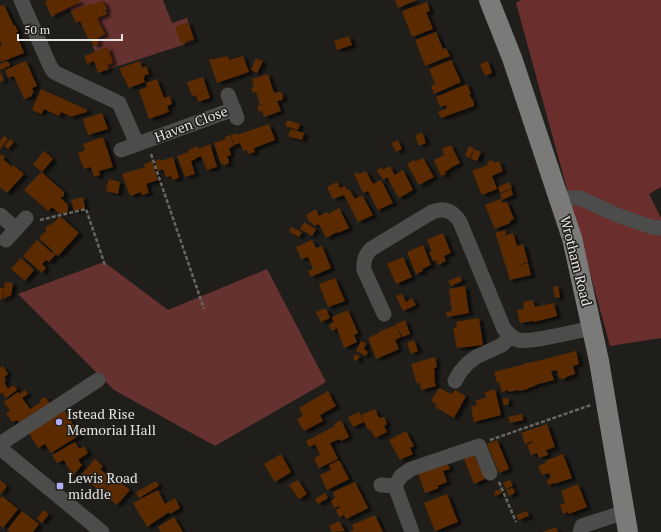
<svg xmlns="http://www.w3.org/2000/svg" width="661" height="532" viewBox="0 0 661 532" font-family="'PT Serif',serif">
<defs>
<filter id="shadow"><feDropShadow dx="4.5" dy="2.5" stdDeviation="1" flood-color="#0009"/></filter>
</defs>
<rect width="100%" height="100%" fill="#1f1e1b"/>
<!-- green -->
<g fill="#66322f">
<polygon points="79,0 163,0 172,23 187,18 195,41 109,69 107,65 113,62 108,47 95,52 93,46 99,43 97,38 104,34 97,18 106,14 105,10 107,9 104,1 92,5 91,4 71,12 70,9 52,17 51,16 79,2"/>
<polygon points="104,262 168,310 267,269 326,382 215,446 114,390 18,294"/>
</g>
<!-- forest -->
<polygon fill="#6a2e2c" points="521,0 661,0 661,187 649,194 661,218 661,338 610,346 516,3"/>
<!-- building -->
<g fill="#5b2c00" filter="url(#shadow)">
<polygon points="47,0 79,0 80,2 51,16 45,2 47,1"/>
<polygon points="395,0 417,0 398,8"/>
<polygon points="101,1 103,1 107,9 105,10 107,14 97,18 105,34 97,38 99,43 93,46 91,40 89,41 80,21 76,23 71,12 91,3 92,5"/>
<polygon points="427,2 430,11 426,12 433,29 412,37 402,11"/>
<polygon points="4,5 14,26 15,25 18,32 16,32 24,53 1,62 0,59 0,46 2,45 0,40 0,6"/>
<polygon points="188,22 194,39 181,44 175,27"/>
<polygon points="436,32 443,49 446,48 450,56 425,66 415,40"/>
<polygon points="349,36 352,45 337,50 334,41"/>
<polygon points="108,47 113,63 107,65 109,69 98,73 94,61 87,64 84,56"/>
<polygon points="228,56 229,60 243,56 249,72 217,83 209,60"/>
<polygon points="256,58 263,61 257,73 251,70"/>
<polygon points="451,60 461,82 434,94 431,86 435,84 429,69"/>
<polygon points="8,61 10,66 0,70 0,64"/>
<polygon points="26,61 37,86 32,88 34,93 31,94 32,96 24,99 14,76 8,78 5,70"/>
<polygon points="140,61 142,68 146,66 149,74 144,75 145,77 143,78 145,82 129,88 124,77 123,78 120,68"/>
<polygon points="488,61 492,73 485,76 480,64"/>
<polygon points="0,72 4,80 0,82"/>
<polygon points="268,74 274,93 279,92 282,93 283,97 282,100 277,101 281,111 264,117 262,111 259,112 257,106 260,105 256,92 253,93 251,88 254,87 252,79"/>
<polygon points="203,77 210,98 198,102 196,95 192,96 187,82"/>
<polygon points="157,79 164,98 170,96 172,104 167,106 169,112 149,119 139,90 147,87 146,83"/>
<polygon points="467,84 471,94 469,95 473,100 474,106 441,118 438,112 447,108 446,105 440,107 436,97"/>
<polygon points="41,89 77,105 87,110 87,112 73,116 72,117 61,112 59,116 44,109 41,114 32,110"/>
<polygon points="102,113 108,129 88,135 83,119"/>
<polygon points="287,120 300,124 298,130 285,126"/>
<polygon points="269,124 275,140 254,148 255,152 248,154 247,150 243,151 240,143 234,145 231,135 237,133 237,135"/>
<polygon points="291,129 304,133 302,140 288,136"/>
<polygon points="422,132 426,143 419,146 415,136"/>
<polygon points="230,135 234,146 229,148 231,155 227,156 229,161 228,164 224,165 222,164 219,159 214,143 226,139 225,137"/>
<polygon points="4,136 8,139 0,149 0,141"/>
<polygon points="103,137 113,167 99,171 100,175 94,177 91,167 84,169 78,153 85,150 83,144"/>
<polygon points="10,139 14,142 8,149 4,146"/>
<polygon points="398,140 402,149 396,152 391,143"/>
<polygon points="210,144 217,167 207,170 201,156 196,158 196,159 191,161 195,174 185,177 177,156 189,152 188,150 198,146 198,149"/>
<polygon points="451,145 460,163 450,168 450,169 445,172 446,174 441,176 434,160 444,155 442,149"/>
<polygon points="469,146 474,148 470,158 465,156"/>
<polygon points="474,149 481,152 477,161 471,159"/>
<polygon points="44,151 53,159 42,172 33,164"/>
<polygon points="0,155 3,155 5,157 3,159 11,166 9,169 13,165 24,174 7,193 0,187"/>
<polygon points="173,157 179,178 172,180 171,176 166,177 163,169 158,171 155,161 160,159 161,161"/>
<polygon points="423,158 434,177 419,185 407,164 414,160 415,162"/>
<polygon points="492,160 494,163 499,161 503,171 492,176 497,189 482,195 472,171 488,165 487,162"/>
<polygon points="152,161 158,180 146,184 149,193 142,195 141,192 130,196 122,174 145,167 144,164"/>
<polygon points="390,166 395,175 403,170 413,190 399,198 387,177 383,180 377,170 382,167 383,170"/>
<polygon points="366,171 373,184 381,180 393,203 378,210 368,191 363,193 354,174 358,172 359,174"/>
<polygon points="41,172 64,192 64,195 63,197 60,197 68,205 68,212 60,214 52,207 48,211 24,190"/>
<polygon points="109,179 120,182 118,194 106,191"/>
<polygon points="337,182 340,188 345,186 347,190 349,189 355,199 362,195 373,215 358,222 344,195 333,199 327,187"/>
<polygon points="509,182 512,188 500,193 498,187"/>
<polygon points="511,189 513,195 502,200 500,194"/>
<polygon points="83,197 85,208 74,211 71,200"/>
<polygon points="501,199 502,203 507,202 514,219 510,221 510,223 495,229 485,205"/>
<polygon points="339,208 349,228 338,233 337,232 326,238 319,224 314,226 312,222 310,223 306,215 316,209 319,216 327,212 328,214"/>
<polygon points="60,216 79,233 58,256 56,254 49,262 46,260 42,264 46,268 42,273 23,256 37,240 52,253 53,251 39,238 47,230 45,228 50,224 51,225"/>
<polygon points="304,222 316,229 312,236 300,229"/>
<polygon points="291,227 302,232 299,237 289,232"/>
<polygon points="505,230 506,235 497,238 495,233"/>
<polygon points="443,233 451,253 444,256 446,261 438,265 436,260 433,261 429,252 432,251 427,240"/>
<polygon points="513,233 517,246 523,244 528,262 512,267 528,263 531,275 510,280 497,238"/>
<polygon points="312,240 316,248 322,246 331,268 311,277 308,271 313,269 308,257 301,259 296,247"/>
<polygon points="423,245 431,265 422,269 423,271 416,274 407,252"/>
<polygon points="403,257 412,277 396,284 387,264"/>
<polygon points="21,258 34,270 25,281 11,269"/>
<polygon points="460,276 462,281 451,286 448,281"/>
<polygon points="335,278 345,301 328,307 319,284"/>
<polygon points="5,282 13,283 11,295 3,299"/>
<polygon points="465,286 469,313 447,317 446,312 452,311 449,289"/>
<polygon points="558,286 560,297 555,298 553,287"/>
<polygon points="0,288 4,288 2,299 0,300"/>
<polygon points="402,294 406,302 412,298 416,305 403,311 396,296"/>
<polygon points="533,300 535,307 554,303 557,316 534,322 534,321 520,323 517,310 524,309 523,302"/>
<polygon points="326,308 330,318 321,322 316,312"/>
<polygon points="348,310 358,333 354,335 357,342 344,348 337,328 332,331 329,325 334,322 332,317"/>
<polygon points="479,318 483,345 457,348 453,328 457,327 456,322"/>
<polygon points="405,320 410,334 402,337 396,324"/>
<polygon points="396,325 401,337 395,340 399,349 376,359 368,338 379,333 378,332"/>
<polygon points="414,340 418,351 411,354 407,343"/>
<polygon points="361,341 366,343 364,349 368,352 366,356 356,351"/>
<polygon points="576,351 579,364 573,366 575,374 566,377 565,379 559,378 557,370 551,371 554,380 535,385 535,386 528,388 528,389 519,391 518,387 518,390 509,392 508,390 502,392 499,382 497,383 494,372 525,364 525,363 529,362 529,363"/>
<polygon points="355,354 360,356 357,361 353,359"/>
<polygon points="435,357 437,367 434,368 435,375 434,375 435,379 434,379 436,386 421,390 420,383 417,384 411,364"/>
<polygon points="3,366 8,374 4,377 6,381 4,382 8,389 14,385 17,390 6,398 2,392 0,394 0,368"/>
<polygon points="439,388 452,394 455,390 466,396 454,418 435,407 437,405 431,401"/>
<polygon points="495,389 501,415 474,422 471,407 477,405 476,400 486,398 485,392"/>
<polygon points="25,390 28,394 22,398 30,409 41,402 40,400 44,397 46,398 51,405 21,426 17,420 12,422 6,413 10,411 4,402 18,392 19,394"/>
<polygon points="328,391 336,406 320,415 323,421 304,431 297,419 303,416 299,408"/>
<polygon points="508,398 509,404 504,405 502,399"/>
<polygon points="375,409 378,416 380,418 384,417 387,424 384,426 387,432 375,438 370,429 368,430 361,415"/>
<polygon points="64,410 80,435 51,453 45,444 38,448 29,433"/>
<polygon points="359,412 364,422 353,427 348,417"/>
<polygon points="522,414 523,420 510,423 508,417"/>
<polygon points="341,420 349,437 341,441 340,439 330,443 338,459 319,468 314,458 320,455 315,444 309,447 306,441 335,426 334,424"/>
<polygon points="547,424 555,447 546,450 548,455 539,458 537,453 531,455 527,445 533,442 533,441 525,444 521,433"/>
<polygon points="406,431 414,446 410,448 413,454 400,460 389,440"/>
<polygon points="497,440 509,469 499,473 487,444"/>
<polygon points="75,442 79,449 84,446 88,453 78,460 82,465 73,476 64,460 57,463 52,455"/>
<polygon points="281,454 291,472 275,482 264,464"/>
<polygon points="563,454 572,478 554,484 553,483 548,485 547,480 551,478 549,473 542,475 538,466 546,463 545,461"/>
<polygon points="474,455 485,479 474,484 464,459"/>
<polygon points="95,459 103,466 100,469 106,474 107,472 114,478 102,492 80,476"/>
<polygon points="339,460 349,479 327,490 320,475 331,470 329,465"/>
<polygon points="447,462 450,469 443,471 447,482 437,486 439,488 425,493 418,473"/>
<polygon points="115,478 130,490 117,505 102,493"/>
<polygon points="0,480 7,486 0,495"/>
<polygon points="298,480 307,494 299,499 289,485"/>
<polygon points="510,480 513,486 506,489 503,483"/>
<polygon points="156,481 159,486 139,498 136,492"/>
<polygon points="355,482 368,508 346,519 344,515 339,517 336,510 340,507 339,506 334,508 331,501 335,498 333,492"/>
<polygon points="578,484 587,507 569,514 568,512 563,514 560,505 565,503 561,491"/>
<polygon points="513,488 515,493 509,496 506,490"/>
<polygon points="500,489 502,493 495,496 494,492"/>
<polygon points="158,490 165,504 175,498 180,508 170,514 169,512 147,527 133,503"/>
<polygon points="325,493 328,498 318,504 315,499"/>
<polygon points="447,494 458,522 435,531 424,503"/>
<polygon points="2,496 18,509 3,528 0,526 0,499"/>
<polygon points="43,510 49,514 42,523 37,519"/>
<polygon points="22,511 39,524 33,532 10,532 7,530"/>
<polygon points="527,511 529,516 519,520 516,515"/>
<polygon points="375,515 383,532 349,532 354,530 352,525"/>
<polygon points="174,517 183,532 161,532 158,527"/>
<polygon points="339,521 345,531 332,532 329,526"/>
<polygon points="556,527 558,532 543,532"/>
</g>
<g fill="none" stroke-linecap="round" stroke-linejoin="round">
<!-- path -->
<g stroke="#676663" stroke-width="2.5" stroke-dasharray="4 2" stroke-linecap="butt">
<polyline points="151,154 204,309"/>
<polyline points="40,220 86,209 105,265"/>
<polyline points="490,440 591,405"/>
<polyline points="499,482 516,522"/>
</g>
<!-- minor -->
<g stroke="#4c4c4b" stroke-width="15">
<polyline points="21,0 50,66 54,72 60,75 119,103 137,144"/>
<polyline points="228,95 237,118"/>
<polyline points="121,150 234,109"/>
<polyline points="559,198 580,198 617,215 652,227 661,228"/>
<polyline points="0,215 16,229"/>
<polyline points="6,240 26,218"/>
<path d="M384 314 364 270C363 261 365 255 371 249L432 212C444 207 453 211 460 222L504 329C508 333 512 338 518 340 530 343 577 331 592 328"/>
<polyline points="455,381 460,372 468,363 476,357 502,345 511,336"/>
<polyline points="0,444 98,380"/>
<polyline points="0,448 102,532"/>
<polyline points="381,485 395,486 401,476 411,469 479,446 490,473"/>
<polyline points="395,486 412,532"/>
<polyline points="580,532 582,526 625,512"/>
</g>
<!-- major -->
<polyline stroke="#7a7b78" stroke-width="20" points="489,0 512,58 572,238 599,361 628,532"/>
</g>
<!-- markers -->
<g fill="#b2adf9" stroke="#1f1e1b" stroke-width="1.5">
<circle cx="59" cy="422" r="4"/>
<rect x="56" y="482" width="8" height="8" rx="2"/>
</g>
<g text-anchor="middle" stroke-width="3" stroke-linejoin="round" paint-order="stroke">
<!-- street labels -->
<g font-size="14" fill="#e4e3e1" stroke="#1f1e1b">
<text transform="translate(191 124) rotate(-21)" y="5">Haven Close</text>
<text transform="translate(576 261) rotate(76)" y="5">Wrotham Road</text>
</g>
<!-- poi labels -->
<g font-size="14" fill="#e4e3e1" stroke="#1f1e1b" text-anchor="start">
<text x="67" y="419">Istead Rise<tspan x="67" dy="16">Memorial Hall</tspan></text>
<text x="68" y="483">Lewis Road<tspan x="68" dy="16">middle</tspan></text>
</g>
</g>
<!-- scale -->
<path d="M18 34v6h104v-6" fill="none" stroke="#e4e3e1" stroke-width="2"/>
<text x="24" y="34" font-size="12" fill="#e4e3e1" stroke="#1f1e1b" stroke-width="3" paint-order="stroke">50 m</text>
</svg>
